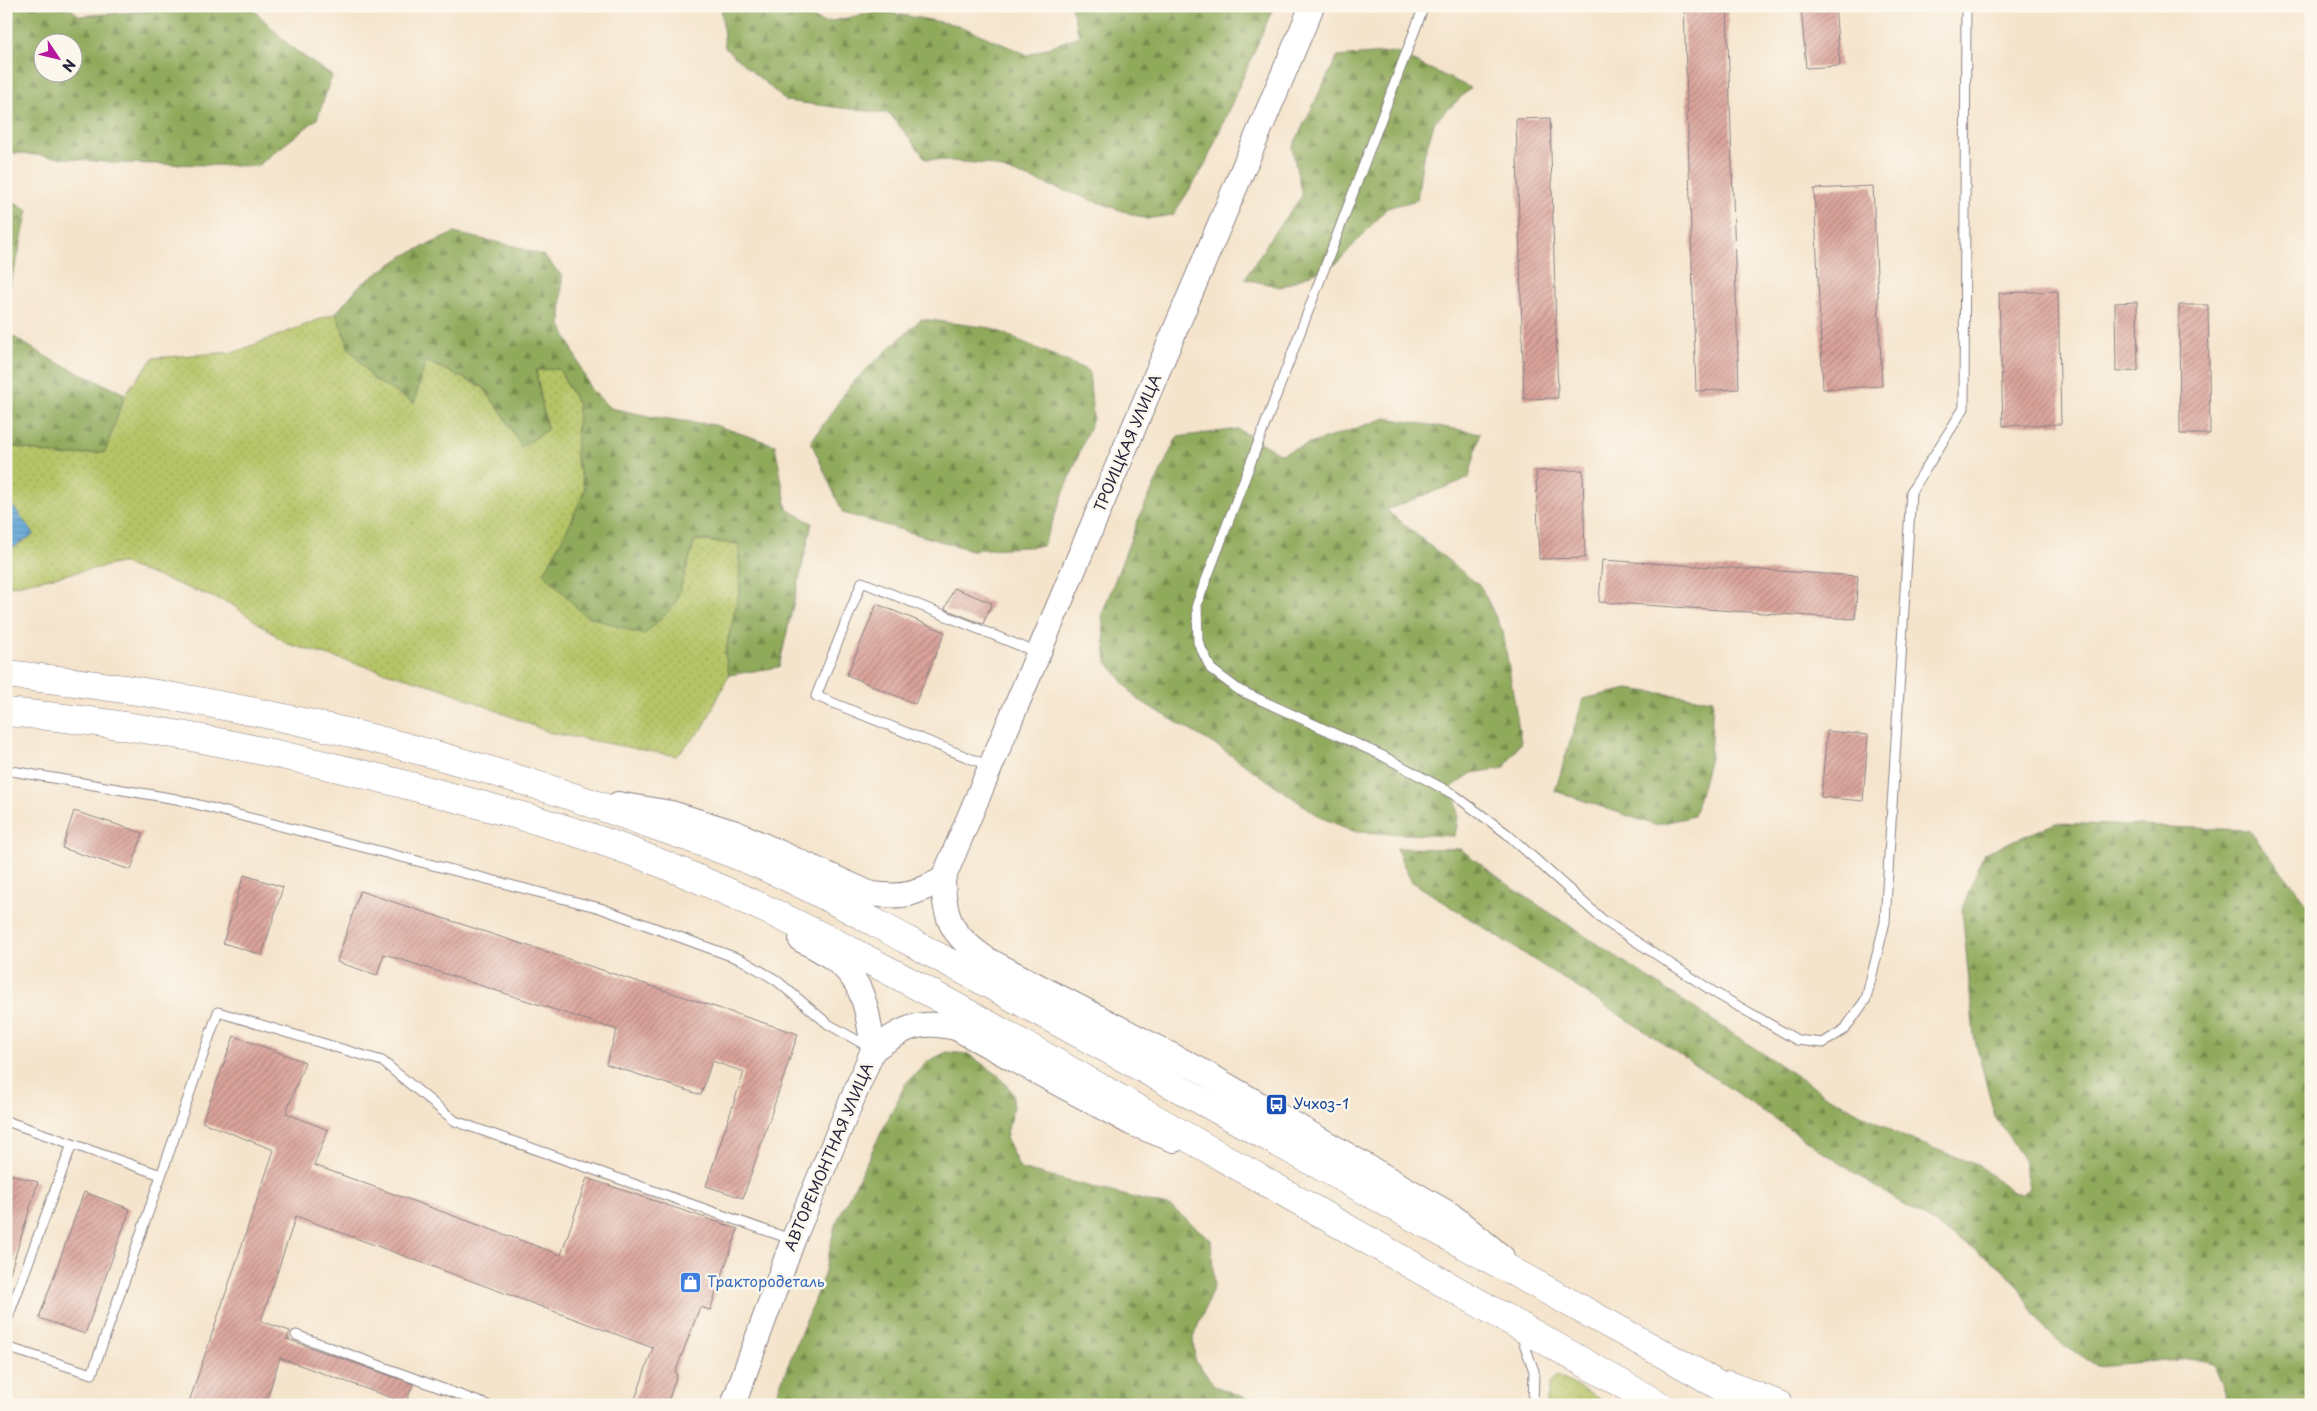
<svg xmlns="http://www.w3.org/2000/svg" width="2317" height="1411" viewBox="0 0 2317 1411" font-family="'Playpen Sans',sans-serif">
<defs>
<pattern id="grass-dots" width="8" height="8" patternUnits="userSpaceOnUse" patternTransform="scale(1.25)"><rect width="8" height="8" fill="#b5c466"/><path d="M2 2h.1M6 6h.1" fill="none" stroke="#9ba859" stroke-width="1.8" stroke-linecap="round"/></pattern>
<pattern id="forest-firs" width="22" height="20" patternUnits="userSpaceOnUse" patternTransform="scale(1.25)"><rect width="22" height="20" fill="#90aa5b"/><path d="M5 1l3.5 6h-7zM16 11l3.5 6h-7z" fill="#758a4c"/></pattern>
<pattern id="water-rules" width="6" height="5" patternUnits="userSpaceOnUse" patternTransform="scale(1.25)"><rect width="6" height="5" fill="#62a6d7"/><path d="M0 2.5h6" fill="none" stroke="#5087b0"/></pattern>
<pattern id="building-hatch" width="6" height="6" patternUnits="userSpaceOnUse" patternTransform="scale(1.25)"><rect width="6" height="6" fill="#daa39a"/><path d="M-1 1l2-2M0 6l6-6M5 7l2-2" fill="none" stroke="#b0847f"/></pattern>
</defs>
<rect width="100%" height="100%" fill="#fbf7ec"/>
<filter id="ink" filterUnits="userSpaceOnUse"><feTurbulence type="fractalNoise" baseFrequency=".02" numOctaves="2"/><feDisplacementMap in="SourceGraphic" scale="10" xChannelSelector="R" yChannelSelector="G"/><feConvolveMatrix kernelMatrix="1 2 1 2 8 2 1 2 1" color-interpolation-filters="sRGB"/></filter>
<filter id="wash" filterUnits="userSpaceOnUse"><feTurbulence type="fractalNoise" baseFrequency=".0096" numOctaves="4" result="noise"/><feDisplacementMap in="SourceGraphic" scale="20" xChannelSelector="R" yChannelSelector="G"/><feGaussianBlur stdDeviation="1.12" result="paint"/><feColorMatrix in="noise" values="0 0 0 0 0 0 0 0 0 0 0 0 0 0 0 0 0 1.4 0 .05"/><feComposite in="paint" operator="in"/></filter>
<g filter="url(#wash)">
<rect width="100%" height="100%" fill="#f5e4cc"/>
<!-- grass -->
<g fill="url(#grass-dots)" stroke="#6c7350">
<polygon points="336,313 349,348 414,403 426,361 483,387 503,414 547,429 536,370 559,369 578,405 576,458 585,489 571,522 675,605 695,540 739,544 740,589 725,653 729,675 703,728 676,756 551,733 441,688 288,644 231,604 121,563 6,587 6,552 34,534 13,507 6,504 6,445 62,456 105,452 125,394 153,358 235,352"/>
<polygon points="1558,1376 1610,1405 1546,1405 1550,1383"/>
</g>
<!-- forest -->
<g fill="url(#forest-firs)" stroke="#59664b" fill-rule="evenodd">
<path d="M6 6H67L80 16 210 6H250L292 48 332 76 317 119 257 166 114 163 6 152ZM72 42V72H42V42Z"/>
<polygon points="721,6 792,6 824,23 879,11 958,25 1028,55 1079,36 1071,6 1274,6 1204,167 1173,215 1146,219 988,164 926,159 890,114 786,101 725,48"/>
<polygon points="1394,52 1471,88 1435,121 1422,162 1417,200 1387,208 1337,263 1281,287 1245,279 1273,234 1302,196 1292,148 1337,57"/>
<polygon points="6,197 28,210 17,261 6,296"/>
<polygon points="454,233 514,246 544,256 562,276 561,325 590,388 610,408 654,417 715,425 775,445 787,509 812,523 779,667 729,675 725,653 740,589 739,544 695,540 675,605 644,635 584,615 544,573 571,522 585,489 576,458 578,405 559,369 536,370 547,430 521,447 503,414 483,387 426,361 414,403 373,379 349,348 336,313 359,286 403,256"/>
<polygon points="921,319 991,328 1089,371 1093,418 1043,546 971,550 843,513 811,442 851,384"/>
<polygon points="6,329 7,333 52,360 125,394 105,452 62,456 6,445"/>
<path d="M1386 418 1480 433 1469 478 1386 510 1481 587 1503 632 1521 742 1504 768 1472 773 1452 787C1457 803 1461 820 1454 836L1356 832 1322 818 1222 749 1137 699 1107 662 1102 614 1138 520 1177 437 1238 429 1280 454Z"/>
<polygon points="1628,689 1713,700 1710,758 1694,816 1655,825 1555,791 1583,699"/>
<polygon points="2056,823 2249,830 2311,909 2311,1405 2229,1405 2214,1363 2190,1358 2097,1366 2047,1333 2018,1286 1997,1264 1859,1176 1651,1035 1411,881 1396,848 1460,849 1517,891 1824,1094 1902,1136 1979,1166 2013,1192 2022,1194 2029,1187 2022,1156 1995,1117 1974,1036 1962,909 1984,853"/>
<polygon points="947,1052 968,1054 998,1075 1013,1093 1013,1107 1006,1138 1020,1169 1171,1207 1211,1240 1214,1286 1193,1338 1195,1360 1215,1386 1264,1405 772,1405 824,1275 835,1225 906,1083 928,1061"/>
</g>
<!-- water -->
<polygon fill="url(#water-rules)" stroke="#426489" points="6,504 13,507 34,534 6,552"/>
<g id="blocks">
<!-- building -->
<g fill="url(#building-hatch)">
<polygon points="1684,6 1727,6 1739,389 1696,391"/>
<polygon points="1801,6 1835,6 1840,66 1806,68"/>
<polygon points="1550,118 1558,398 1524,399 1516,119"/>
<polygon points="1873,186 1882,386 1823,389 1814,189"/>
<polygon points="2058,291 2061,424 2003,426 1999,293"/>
<polygon points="2137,302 2138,371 2116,372 2115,303"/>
<polygon points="2179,305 2208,305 2210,434 2180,434"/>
<polygon points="1583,470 1585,558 1539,559 1536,471"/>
<polygon points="1602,560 1858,576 1855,619 1599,602"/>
<polygon points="954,588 992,603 983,624 945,609"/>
<polygon points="877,604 945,632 915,704 847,675"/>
<polygon points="1827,731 1868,735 1863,801 1821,797"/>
<polygon points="74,811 143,833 131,870 62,848"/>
<polygon points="244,875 283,887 262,955 223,943"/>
<polygon points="360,891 798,1034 743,1198 706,1186 744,1072 712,1061 701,1095 606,1064 617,1030 384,954 377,975 337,962"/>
<polygon points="234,1036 305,1062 286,1113 328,1130 314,1165 561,1255 587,1178 738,1229 710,1310 700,1307 675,1373 677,1374 667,1405 633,1405 653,1348 296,1216 261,1321 290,1331 287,1339 413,1384 406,1403 280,1358 265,1405 188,1405 274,1150 202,1122"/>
<polygon points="6,1173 38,1182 10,1273 6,1272"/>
<polygon points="84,1192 130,1209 85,1334 39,1318"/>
</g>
</g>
</g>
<g filter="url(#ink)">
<use href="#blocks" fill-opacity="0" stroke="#8c8384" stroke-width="1"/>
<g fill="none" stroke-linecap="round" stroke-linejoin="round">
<defs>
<g id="service">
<polyline points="1424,6 1197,604 1198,642 1211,669 1239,690 1381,755 1453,794 1506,833 1603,920 1717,994 1797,1040 1823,1043 1845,1029 1866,999 1885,922 1911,492 1964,408 1966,6"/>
<polyline points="989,766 816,696 862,582 1038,653"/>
<polyline points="6,770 176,799 600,908 742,960 776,980 828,1024 869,1047"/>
<polyline points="6,1121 161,1175"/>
<polyline points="6,1323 72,1144"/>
<polyline points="296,1335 487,1405"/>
<polyline points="1521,1335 1534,1371 1533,1405"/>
<polyline points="6,1347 92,1374 218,1012 382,1061 455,1121 793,1240"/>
</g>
<g id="tertiary">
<path d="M1312 6 943 879C944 922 953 936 988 960L1200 1070 1451 1215 1502 1257"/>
<path d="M618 804 671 813 736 833 871 894C905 898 913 895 943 879"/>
<path d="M801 940C859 968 865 989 873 1050"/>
<path d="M873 1050C904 1028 918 1019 956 1028L1131 1123 1174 1140"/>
<polyline points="733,1405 793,1240 873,1050"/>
</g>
<polyline id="primary" points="1729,1385 1779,1405"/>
<g id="trunk">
<path d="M6 674C218 696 428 744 628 816 674 833 722 848 767 868 815 889 861 915 907 940 975 976 1043 1014 1111 1051 1306 1158 1501 1265 1696 1372L1751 1405"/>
<path d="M6 712C149 724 288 754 426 790 496 809 567 827 635 853 813 922 979 1019 1145 1113 1316 1211 1487 1308 1659 1405"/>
</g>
</defs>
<!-- service casing -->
<use href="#service" stroke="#8c8384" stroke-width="11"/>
<!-- tertiary casing -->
<use href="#tertiary" stroke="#8c8384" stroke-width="26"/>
<!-- primary casing -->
<use href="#primary" stroke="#8c8384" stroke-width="29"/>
<!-- trunk casing -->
<use href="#trunk" stroke="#8c8384" stroke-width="29"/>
<!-- service -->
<use href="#service" stroke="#fff" stroke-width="9"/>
<!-- tertiary -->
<use href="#tertiary" stroke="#fff" stroke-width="24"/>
<!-- primary -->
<use href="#primary" stroke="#fff" stroke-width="28"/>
<!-- trunk -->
<use href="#trunk" stroke="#fff" stroke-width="28"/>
</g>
</g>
<!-- icons -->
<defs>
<symbol id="bus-square" viewBox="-11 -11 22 22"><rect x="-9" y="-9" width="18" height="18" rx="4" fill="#1a4fb4" stroke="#fbf7ec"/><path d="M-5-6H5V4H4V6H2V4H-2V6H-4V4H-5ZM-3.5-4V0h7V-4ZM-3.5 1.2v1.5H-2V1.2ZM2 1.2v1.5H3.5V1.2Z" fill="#fff"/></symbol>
<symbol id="shop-square" viewBox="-11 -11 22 22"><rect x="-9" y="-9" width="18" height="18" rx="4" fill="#3f7fe0" stroke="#fbf7ec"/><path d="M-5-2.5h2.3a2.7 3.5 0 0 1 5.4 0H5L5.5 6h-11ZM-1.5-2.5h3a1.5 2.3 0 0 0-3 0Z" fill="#fff"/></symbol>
</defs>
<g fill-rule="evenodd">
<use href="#bus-square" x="1264" y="1092" width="25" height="25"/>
<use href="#shop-square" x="678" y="1270" width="25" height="25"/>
</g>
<g text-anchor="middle" stroke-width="5" stroke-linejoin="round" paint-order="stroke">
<!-- street labels -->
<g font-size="15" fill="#22223b" stroke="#fbf7ec">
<text transform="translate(1128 443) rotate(-67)" y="5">ТРОИЦКАЯ УЛИЦА</text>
<text transform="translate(829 1157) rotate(-67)" y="5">АВТОРЕМОНТНАЯ УЛИЦА</text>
</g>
<!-- transit labels -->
<g font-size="15" fill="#164399" stroke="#fbf7ec" text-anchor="start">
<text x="1293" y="1109">Учхоз-1</text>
</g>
<!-- shop labels -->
<g font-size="15" fill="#366cbe" stroke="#fbf7ec" text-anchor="start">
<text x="707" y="1287">Трактородеталь</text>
</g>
</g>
<!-- margin -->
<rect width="2317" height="1411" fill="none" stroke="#fbf7ec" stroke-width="25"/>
<!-- north arrow -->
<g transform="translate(58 58) rotate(125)"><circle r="24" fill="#fbf7ec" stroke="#a4a2a5"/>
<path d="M0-4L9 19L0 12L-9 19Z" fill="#b5179e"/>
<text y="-8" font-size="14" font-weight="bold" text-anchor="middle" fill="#22223b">N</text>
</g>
</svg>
